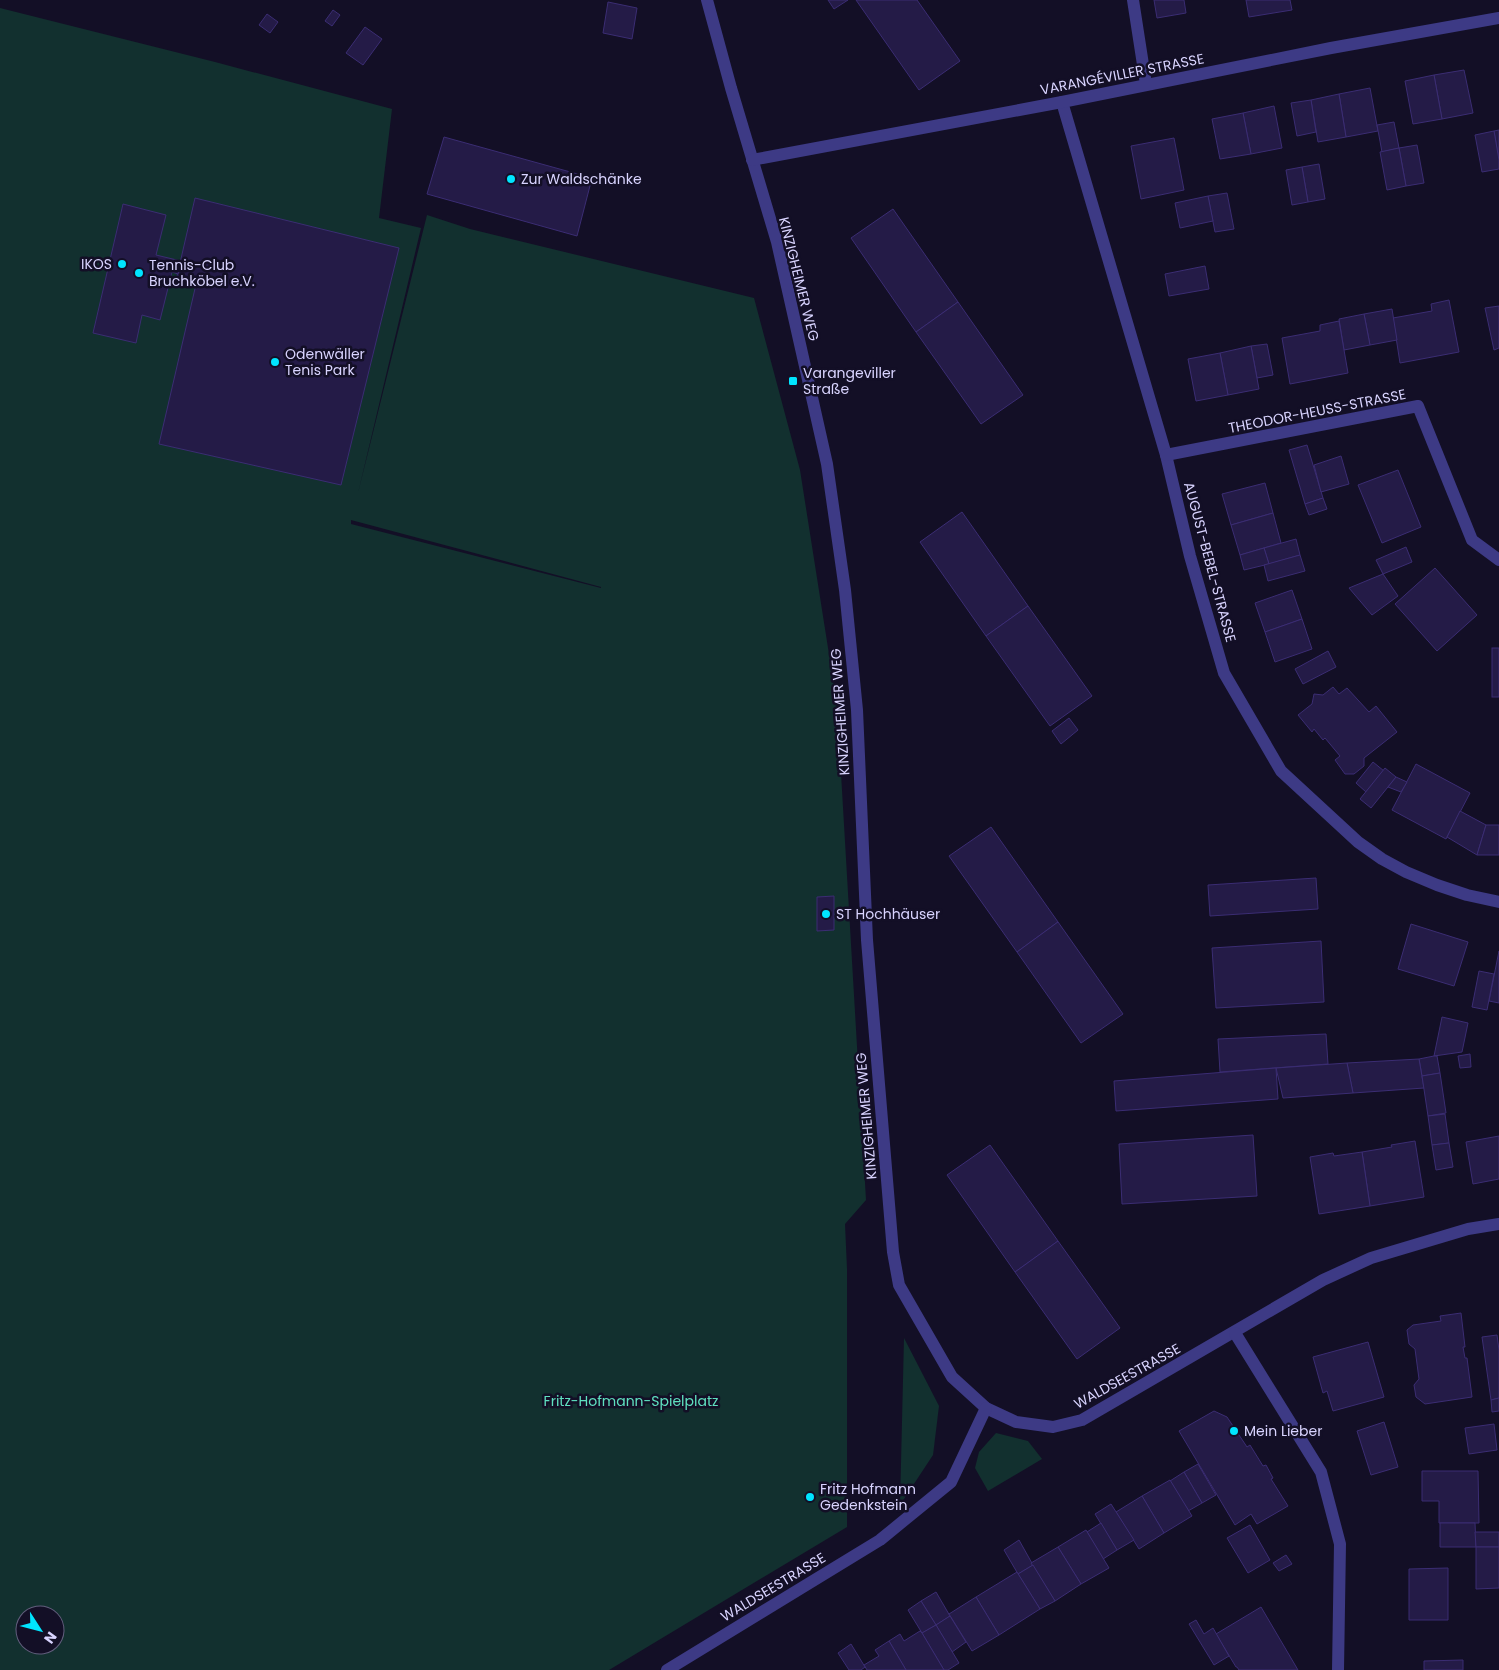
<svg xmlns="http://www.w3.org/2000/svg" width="1499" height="1670" viewBox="0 0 1499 1670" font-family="Poppins,sans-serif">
<rect width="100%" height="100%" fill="#130f26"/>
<!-- green -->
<g fill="#12302f" fill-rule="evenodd">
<path d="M0 8 215 62 392 109 379 218 421 228 358 493 427 215 470 229 754 298 800 470 837 705 866 1200 845 1224 847 1269V1527L609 1670H0ZM351 520 601 587V588L351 524ZM25 1615H55V1645H25Z"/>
<polygon points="904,1338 939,1406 933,1455 900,1505"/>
<polygon points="996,1433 1028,1441 1042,1459 988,1491 975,1468 979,1452"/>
</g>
<!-- building -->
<g fill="#241b47" stroke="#3b2d73">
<polygon points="828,0 848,0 834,9"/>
<polygon points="856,0 917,0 960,61 919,90"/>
<polygon points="1154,0 1184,0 1186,13 1157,18"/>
<polygon points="1246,0 1290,0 1292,10 1249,17"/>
<polygon points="608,2 637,8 632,39 603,33"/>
<polygon points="333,10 340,15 332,26 325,21"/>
<polygon points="267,14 278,22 270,33 259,25"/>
<polygon points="365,27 382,39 363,65 346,53"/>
<polygon points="1464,70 1473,113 1442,119 1434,75"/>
<polygon points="1434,75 1442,119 1413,124 1405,81"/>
<polygon points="1370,88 1378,131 1346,137 1339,94"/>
<polygon points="1339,94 1346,137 1318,142 1311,100"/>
<polygon points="1311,100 1316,132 1297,136 1291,103"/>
<polygon points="1274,106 1282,148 1251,154 1243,113"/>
<polygon points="1243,113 1251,154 1220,159 1212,119"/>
<polygon points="1394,122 1399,148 1382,152 1377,125"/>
<polygon points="1499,130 1499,160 1494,131"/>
<polygon points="1494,131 1499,160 1499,169 1482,172 1475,135"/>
<polygon points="444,137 592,178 577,236 427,194"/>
<polygon points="1174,138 1184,190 1141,199 1131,146"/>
<polygon points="1417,145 1424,183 1406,186 1399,148"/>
<polygon points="1399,148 1406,186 1387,190 1380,152"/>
<polygon points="1319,164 1325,199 1308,202 1302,167"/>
<polygon points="1302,167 1308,202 1292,205 1286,170"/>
<polygon points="1227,193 1234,229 1215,232 1208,196"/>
<polygon points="1208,196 1213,221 1180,228 1175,203"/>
<polygon points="195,198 399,248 341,485 159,444 197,280 177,276"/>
<polygon points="123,204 166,215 156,255 181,261 178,274 172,272 160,320 142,315 136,343 93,333"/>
<polygon points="893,209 958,302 916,332 851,238"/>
<polygon points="1205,266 1209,289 1169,296 1165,274"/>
<polygon points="1449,300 1459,352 1400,363 1393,318 1432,311 1431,304"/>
<polygon points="958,302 1023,395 981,424 916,332"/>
<polygon points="1499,306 1499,348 1494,350 1485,308"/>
<polygon points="1392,309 1397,340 1370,345 1364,314"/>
<polygon points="1364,314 1370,345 1344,350 1339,319"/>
<polygon points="1339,321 1348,373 1290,384 1282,338 1320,331 1320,325"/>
<polygon points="1267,344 1273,375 1257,378 1251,346"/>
<polygon points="1251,346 1259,389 1228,395 1220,353"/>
<polygon points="1220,353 1228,395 1196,401 1188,359"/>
<polygon points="1307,445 1323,498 1305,504 1289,450"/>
<polygon points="1341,456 1349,484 1321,492 1314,465"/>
<polygon points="1398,470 1421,527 1382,543 1358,485"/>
<polygon points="1265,483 1273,513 1231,525 1222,494"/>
<polygon points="1323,498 1327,509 1309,515 1305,504"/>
<polygon points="962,512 1028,606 986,636 920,542"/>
<polygon points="1273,513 1281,543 1240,555 1231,525"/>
<polygon points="1296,539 1300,555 1269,564 1264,548"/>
<polygon points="1406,547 1412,562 1383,574 1376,560"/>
<polygon points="1264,548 1269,564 1244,570 1240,555"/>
<polygon points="1300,555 1305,571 1268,581 1264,565"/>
<polygon points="1435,568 1477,615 1437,651 1395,604"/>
<polygon points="1383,574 1398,596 1372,615 1349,588"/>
<polygon points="1292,590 1302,619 1265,632 1255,603"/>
<polygon points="1028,606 1092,696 1050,726 986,636"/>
<polygon points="1302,619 1312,649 1275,662 1265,632"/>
<rect x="1492" y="648" width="7" height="49"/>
<polygon points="1328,651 1336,667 1303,684 1295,669"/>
<polygon points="1333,687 1339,694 1347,688 1369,712 1376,706 1397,732 1364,758 1364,766 1354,774 1345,774 1335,760 1340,756 1325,738 1323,740 1314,729 1312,732 1298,715 1312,704 1314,694 1323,695"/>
<polygon points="1069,718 1078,730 1061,744 1052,731"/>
<polygon points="1373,762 1384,771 1366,792 1356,783"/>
<polygon points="1416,764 1470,793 1446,839 1392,810"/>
<polygon points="1385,768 1396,777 1371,808 1360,799"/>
<polygon points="1396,777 1407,782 1401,792 1388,787"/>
<polygon points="1460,811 1486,825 1477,855 1447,837"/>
<polygon points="1486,825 1499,825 1499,855 1477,855"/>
<polygon points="991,827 1058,922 1017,952 949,856"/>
<polygon points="1316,878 1318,909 1210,916 1208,885"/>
<polygon points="834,896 834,930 817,931 817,897"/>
<polygon points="1058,922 1123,1014 1081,1043 1017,952"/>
<polygon points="1411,924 1468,942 1454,986 1398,969"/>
<polygon points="1321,941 1324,1002 1216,1008 1212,948"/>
<polygon points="1499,951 1499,1003 1489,1001"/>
<polygon points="1479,971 1494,974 1487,1010 1472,1007"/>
<polygon points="1442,1017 1468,1023 1462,1052 1434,1056"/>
<polygon points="1326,1034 1328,1064 1220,1072 1218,1039"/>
<polygon points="1470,1054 1471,1067 1460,1068 1458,1056"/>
<polygon points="1434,1056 1437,1056 1440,1073 1422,1076 1419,1059"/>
<polygon points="1419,1059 1424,1088 1353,1093 1347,1063"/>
<polygon points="1347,1063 1353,1093 1283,1098 1276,1068"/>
<polygon points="1276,1068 1278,1099 1116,1111 1114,1081"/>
<polygon points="1440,1073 1446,1113 1428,1116 1422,1076"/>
<polygon points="1445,1114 1449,1143 1432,1145 1428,1116"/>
<polygon points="1253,1135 1257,1196 1122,1204 1119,1144"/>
<polygon points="1499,1136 1499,1179 1473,1184 1466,1142"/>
<polygon points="1415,1141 1424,1197 1370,1206 1362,1152 1392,1147 1391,1145"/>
<polygon points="1449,1143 1453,1167 1436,1170 1432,1145"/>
<polygon points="990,1145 1058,1241 1015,1272 947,1175"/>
<polygon points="1362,1152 1370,1206 1319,1214 1310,1157 1333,1153 1334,1156"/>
<polygon points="1058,1241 1120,1328 1077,1359 1015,1272"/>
<polygon points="1461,1313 1465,1347 1463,1347 1465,1358 1467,1358 1472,1397 1425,1404 1416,1397 1414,1385 1419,1379 1415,1349 1409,1344 1407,1330 1413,1325 1441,1321 1440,1316"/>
<polygon points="1497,1335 1499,1350 1499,1398 1491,1400 1482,1337"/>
<polygon points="1368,1342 1384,1397 1333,1411 1327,1391 1323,1393 1313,1357"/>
<polygon points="1499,1398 1499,1411 1492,1412 1491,1400"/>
<polygon points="1214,1411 1227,1417 1247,1447 1250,1445 1263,1466 1266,1465 1273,1478 1271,1479 1288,1506 1257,1524 1251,1514 1235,1525 1179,1431"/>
<polygon points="1384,1422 1398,1467 1371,1475 1357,1431"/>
<polygon points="1494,1424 1497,1450 1469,1454 1465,1428"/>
<polygon points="1198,1464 1216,1495 1202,1503 1184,1472"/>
<polygon points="1422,1471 1478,1471 1479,1523 1439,1523 1439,1501 1422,1501"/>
<polygon points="1184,1472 1202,1503 1188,1511 1170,1481"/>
<polygon points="1170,1480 1192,1516 1164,1533 1142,1496"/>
<polygon points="1142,1496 1164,1533 1139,1549 1116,1512"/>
<polygon points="1111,1504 1134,1540 1117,1550 1095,1514"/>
<polygon points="1101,1523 1117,1550 1103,1559 1087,1532"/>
<polygon points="1440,1523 1475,1523 1476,1547 1440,1547"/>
<polygon points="1250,1525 1270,1560 1248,1573 1227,1538"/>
<polygon points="1086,1530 1109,1568 1081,1584 1058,1547"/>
<polygon points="1475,1532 1499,1532 1499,1547 1476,1547"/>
<polygon points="1019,1540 1033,1565 1018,1574 1004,1550"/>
<polygon points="1058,1547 1081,1584 1055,1601 1031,1563"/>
<polygon points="1476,1547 1499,1547 1499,1588 1476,1589"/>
<polygon points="1286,1555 1292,1564 1279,1571 1273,1563"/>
<polygon points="1033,1565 1055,1601 1040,1609 1018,1574"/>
<polygon points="1448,1568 1448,1620 1409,1620 1409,1569"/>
<polygon points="1017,1572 1040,1609 999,1635 976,1597"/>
<polygon points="936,1592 950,1616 936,1625 921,1601"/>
<polygon points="976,1597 999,1635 972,1651 949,1614"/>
<polygon points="921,1601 936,1625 922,1633 908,1610"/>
<polygon points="1261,1607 1298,1670 1239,1670 1237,1667 1236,1667 1216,1634"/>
<polygon points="950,1616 966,1642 952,1652 936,1625"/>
<polygon points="1196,1620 1204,1634 1213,1628 1229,1656 1214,1665 1189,1624"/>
<polygon points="936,1625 959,1663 948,1670 944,1670 922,1633"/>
<polygon points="920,1631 922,1633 944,1670 906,1670 889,1641 900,1634 904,1641"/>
<polygon points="889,1641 906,1670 867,1670 864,1665 879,1656 875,1650"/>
<polygon points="851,1644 865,1667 861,1670 849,1670 838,1653"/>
<polygon points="1463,1660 1463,1670 1424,1670 1424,1661"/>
</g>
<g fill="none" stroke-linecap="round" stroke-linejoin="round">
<!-- street -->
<g stroke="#3d3a85" stroke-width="12">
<polyline points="707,0 731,88 777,242 827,464 845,590 857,710 867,940 893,1252 899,1285 952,1377 986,1408 1016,1422 1053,1427 1082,1420 1323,1280 1371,1258 1468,1229 1499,1224"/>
<polyline points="1133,0 1146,84"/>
<polyline points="1062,102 1166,455 1190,556 1224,673 1281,771 1358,842 1382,859 1406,872 1437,885 1467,895 1499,902"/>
<polyline points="752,160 1062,102 1331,48 1499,18"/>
<polyline points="1166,455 1418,406 1472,540 1499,560"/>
<polyline points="1235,1333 1321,1472 1340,1544 1338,1670"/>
<polyline points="667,1670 880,1540 951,1482 986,1408"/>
</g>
</g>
<!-- markers -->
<g fill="#00e5ff" stroke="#130f26" stroke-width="2">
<circle cx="511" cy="179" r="5"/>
<circle cx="122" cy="264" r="5"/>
<circle cx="139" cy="273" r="5"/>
<circle cx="275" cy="362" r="5"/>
<rect x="788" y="376" width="10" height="10" rx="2.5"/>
<circle cx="826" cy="914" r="5"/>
<circle cx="1234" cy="1431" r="5"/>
<circle cx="810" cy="1497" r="5"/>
</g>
<g text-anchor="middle" stroke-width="5" stroke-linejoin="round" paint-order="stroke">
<!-- street labels -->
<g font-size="14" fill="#d9d4ff" stroke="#130f26">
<text transform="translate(1122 74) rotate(-11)" y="5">VARANGÉVILLER STRASSE</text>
<text transform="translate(799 279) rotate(76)" y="5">KINZIGHEIMER WEG</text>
<text transform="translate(1317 411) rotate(-11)" y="5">THEODOR-HEUSS-STRASSE</text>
<text transform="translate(1210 562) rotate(75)" y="5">AUGUST-BEBEL-STRASSE</text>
<text transform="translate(840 712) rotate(-94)" y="5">KINZIGHEIMER WEG</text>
<text transform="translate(866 1116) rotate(-95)" y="5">KINZIGHEIMER WEG</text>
<text transform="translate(1127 1376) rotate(-29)" y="5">WALDSEESTRASSE</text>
<text transform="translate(773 1587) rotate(-31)" y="5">WALDSEESTRASSE</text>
</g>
<!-- poi labels -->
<g font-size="14" fill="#d9d4ff" stroke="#130f26" text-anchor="start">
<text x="521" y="184">Zur Waldschänke</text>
<text x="112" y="269" text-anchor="end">IKOS</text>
<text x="149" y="270">Tennis-Club<tspan x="149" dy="16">Bruchköbel e.V.</tspan></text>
<text x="285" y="359">Odenwäller<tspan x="285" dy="16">Tenis Park</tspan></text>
<text x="803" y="378">Varangeviller<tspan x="803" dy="16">Straße</tspan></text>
<text x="836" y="919">ST Hochhäuser</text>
<text x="1244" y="1436">Mein Lieber</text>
<text x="820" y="1494">Fritz Hofmann<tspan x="820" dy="16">Gedenkstein</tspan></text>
</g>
<!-- park labels -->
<g font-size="14" fill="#5fe0c0" stroke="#130f26">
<text x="631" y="1406">Fritz-Hofmann-Spielplatz</text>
</g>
</g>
<!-- north arrow -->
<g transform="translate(40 1630) rotate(126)"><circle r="24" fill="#130f26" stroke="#625e7d"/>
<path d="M0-4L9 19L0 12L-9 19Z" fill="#00e5ff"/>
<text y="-8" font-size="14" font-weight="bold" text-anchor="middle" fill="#d9d4ff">N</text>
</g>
</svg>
